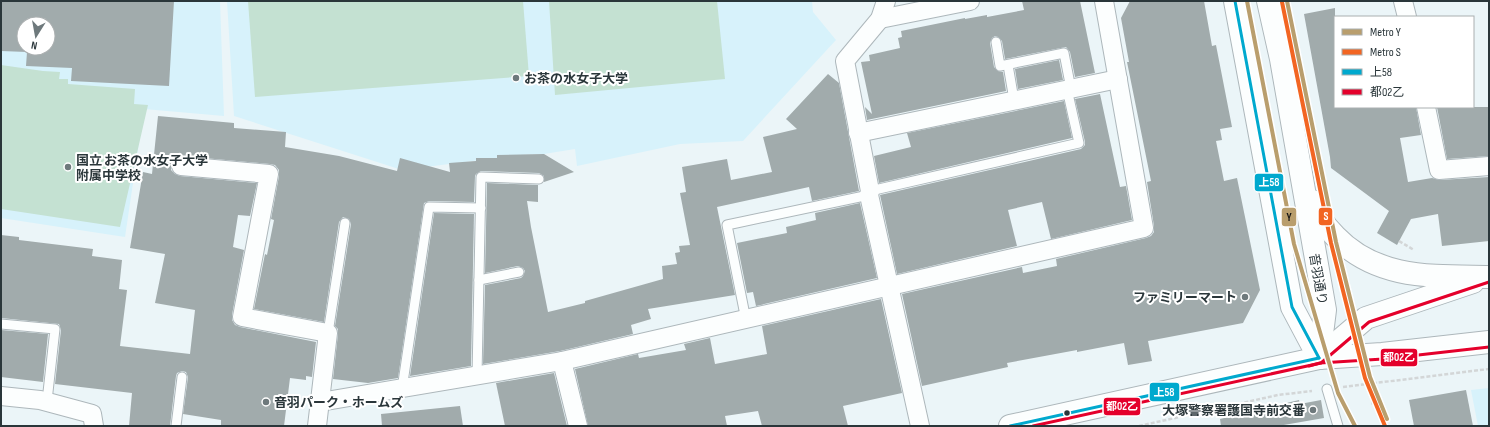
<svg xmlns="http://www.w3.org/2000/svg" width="1490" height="427" viewBox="0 0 1490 427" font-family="'Sofia Sans Condensed','Noto Sans JP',sans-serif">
<rect width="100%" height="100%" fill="#ebf5f8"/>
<!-- built -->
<g fill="#d7f2fb" fill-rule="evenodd">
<path d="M1 1H220L224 116 144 109 125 237 1 218ZM24 24H48V48H24Z"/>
<polygon points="227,1 812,1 813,12 836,40 743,141 680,144 577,166 575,149 544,154 520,155 402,170 234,116"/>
<polygon points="1489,388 1489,426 1478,426 1471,390"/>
</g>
<!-- green -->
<g fill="#c4e1d2">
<polygon points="248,1 523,1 529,76 255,97"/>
<polygon points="549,1 717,1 725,79 555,95"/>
<polygon points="1,65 43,71 60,72 59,79 68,79 68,84 135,89 134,104 148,105 120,227 1,209"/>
</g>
<!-- building -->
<g fill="#a1abac" fill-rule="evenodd">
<path d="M1 1H174L169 86 71 81 72 68 26 66 27 52 1 51ZM24 24H48V48H24Z"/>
<polygon points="1022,1 1080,1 1095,73 1075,77 1070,52 1066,47 1005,59 1002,41 998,37 995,36 992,38 990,43 994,67 998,71 1003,72 1006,91 867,120 865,107 872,114 861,62 870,61 869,55 900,48 898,38 902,37 901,31 965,18 965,19 987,15 987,17 1024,10"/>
<polygon points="1130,1 1204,1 1212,46 1216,45 1232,127 1220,129 1222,140 1216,141 1224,181 1237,178 1260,290 1243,323 1148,341 1152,361 1128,365 1124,343 1077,352 1077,350 1007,363 1008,367 922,386 902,294 1022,267 1023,273 1057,266 1056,259 1146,238 1151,236 1154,232 1154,226 1147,182 1151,181 1127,62 1129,62 1121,18"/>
<polygon points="1335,8 1335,107 1416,107 1421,135 1400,138 1408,182 1432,178 1440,180 1489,177 1489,241 1442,246 1438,214 1411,219 1397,245 1377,233 1389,211 1331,168 1330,157 1304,14"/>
<polygon points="1059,60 1063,80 1018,89 1015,69"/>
<polygon points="828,74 839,83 859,191 812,201 809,187 717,207 735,295 648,309 651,319 631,325 633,334 560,351 483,364 485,285 521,278 523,276 525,271 523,268 518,266 485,273 487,183 538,185 538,202 527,201 531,227 548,312 585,303 585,301 663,279 662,266 677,264 675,253 680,252 679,246 690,245 680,193 686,192 682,167 727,159 731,180 772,172 763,137 797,129 786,119"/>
<polygon points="1100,94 1120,187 1126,186 1132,220 1051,239 1042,202 1008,210 1017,246 897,274 880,195 1081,149 1085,145 1085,142 1075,99"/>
<polygon points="1064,101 1072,138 879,183 874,156 911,147 907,133"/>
<polygon points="1437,107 1489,107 1489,156 1447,159"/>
<polygon points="158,116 234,123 234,128 286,132 285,147 339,156 397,171 400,158 450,172 449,163 476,161 476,158 497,158 497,155 544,154 574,172 544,182 544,176 539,173 481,171 476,174 475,176 474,202 429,201 424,203 398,378 368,383 333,379 338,334 338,329 335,326 351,224 349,219 343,217 339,222 324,322 254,309 265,254 267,255 274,220 271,219 279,176 279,170 275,165 270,164 182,156 176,157 173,160 171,165 171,170 175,174 180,176 257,183 250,216 238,215 233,247 244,250 232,315 232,320 235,325 240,327 316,342 312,377 306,376 306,380 290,378 284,426 221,426 221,420 183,414 188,377 186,372 182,371 177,373 176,376 170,426 129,426 132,393 55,384 61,330 59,324 1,318 1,235 19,237 19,240 93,249 92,256 122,260 119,289 127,290 120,346 190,354 195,310 155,303 165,254 130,248 143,172 152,174"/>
<polygon points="860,203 877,278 756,306 753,292 747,293 737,243 787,233 786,227 816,220 815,213"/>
<polygon points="434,213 474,214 471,366 410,376"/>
<polygon points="881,299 902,393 843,406 848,426 762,426 758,411 725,416 727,426 588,426 575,369 638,354 639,358 686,350 684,344 710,338 715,364 767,354 762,326"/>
<polygon points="1,330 48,334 43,382 1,377"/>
<polygon points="554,373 567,426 505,426 496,383"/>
<polygon points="1466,390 1473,426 1414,426 1409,400"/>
<polygon points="1299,400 1300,404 1321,400 1324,418 1278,426 1221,426 1220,419"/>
<polygon points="460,406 463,426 382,426 381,414"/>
</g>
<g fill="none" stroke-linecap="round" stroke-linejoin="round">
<defs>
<g id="lane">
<polyline points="996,42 1000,66 1064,53 1071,89"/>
<polyline points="1008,65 1014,100"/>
<polyline points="870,191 1079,143 1067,89"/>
<polyline points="479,280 519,272"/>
<polyline points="746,320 727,225 869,195"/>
<polyline points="1,324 55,329 47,401"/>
<polyline points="328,333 345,223"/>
<polyline points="477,376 481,177 539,179"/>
<polyline points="402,389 429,207 481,208"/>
<polyline points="1327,389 1338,426"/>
<polyline points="176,426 182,377"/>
</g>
<g id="street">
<polyline points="886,1 880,19 845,61 870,191 869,195 920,426"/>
<polyline points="1403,1 1407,17"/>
<polyline points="880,19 970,1"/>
<polyline points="1426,107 1439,170 1489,166"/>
<polyline points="858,133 1118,79"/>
<polyline points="181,166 269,174 242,317 328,333 317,426"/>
<polyline points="562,361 578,426"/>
<polyline points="1,396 40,400 92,414 94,426"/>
<polyline points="320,402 562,361 1144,228 1104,1"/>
</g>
<g id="secondary">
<polyline points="1235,1 1292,307 1319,358"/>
<polyline points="1268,1 1281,59 1325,310 1319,358"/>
<path d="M1312 201C1316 214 1325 226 1335 236 1377 280 1433 276 1489 277"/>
<polyline points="1319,358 1366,318 1473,282"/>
<polyline points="1010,426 1319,358 1382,354 1489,342"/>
</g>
</defs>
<!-- lane casing -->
<use href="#lane" stroke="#adb7bb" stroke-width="11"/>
<!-- street casing -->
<use href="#street" stroke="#adb7bb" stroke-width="20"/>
<!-- secondary casing -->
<use href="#secondary" stroke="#adb7bb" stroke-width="24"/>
<!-- path -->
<g stroke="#d3d6d7" stroke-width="2.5" stroke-dasharray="4 2" stroke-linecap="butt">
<polyline points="1399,241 1414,250"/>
<polyline points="1368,377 1373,406"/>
<polyline points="1343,387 1489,369"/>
<polyline points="1139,426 1278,395 1312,391"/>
</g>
<!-- lane -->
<use href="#lane" stroke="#fcfefe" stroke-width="9"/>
<!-- street -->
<use href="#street" stroke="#fcfefe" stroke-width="18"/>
<!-- secondary -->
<use href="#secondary" stroke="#fcfefe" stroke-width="22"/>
<defs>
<g id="bus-1">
<polyline points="1235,1 1292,307 1319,358"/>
<polyline points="1010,426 1319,358"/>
</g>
<g id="bus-2">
<polyline points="1309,366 1320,363 1383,359 1489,347"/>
<polyline points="1033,426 1321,363 1369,322 1489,282"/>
</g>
</defs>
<!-- bus-1 casing -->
<use href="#bus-1" stroke="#fff" stroke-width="6"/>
<!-- bus-2 casing -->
<use href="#bus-2" stroke="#fff" stroke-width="6"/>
<!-- bus-1 -->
<use href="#bus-1" stroke="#00a9ce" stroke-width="3"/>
<!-- bus-2 -->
<use href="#bus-2" stroke="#e4002b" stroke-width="3"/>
<defs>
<g id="metro-1">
<polyline points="1247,1 1294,244 1338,393 1355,426"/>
<polyline points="1287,1 1336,242 1370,377 1387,419"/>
</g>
<polyline id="metro-2" points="1282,2 1331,243 1365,378 1385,426"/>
</defs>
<!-- metro-1 casing -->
<use href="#metro-1" stroke="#fff" stroke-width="7"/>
<!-- metro-2 casing -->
<use href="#metro-2" stroke="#fff" stroke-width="7"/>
<!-- metro-1 -->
<use href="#metro-1" stroke="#b99e6d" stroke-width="4"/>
<!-- metro-2 -->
<use href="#metro-2" stroke="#f26522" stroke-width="4"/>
</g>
<!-- markers -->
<g fill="#6e797c" stroke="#fff" stroke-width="1.5">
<circle cx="516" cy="78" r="4"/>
<circle cx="68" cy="167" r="4"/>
<circle cx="1245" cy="297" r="4"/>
<circle cx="266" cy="402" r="4"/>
<circle cx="1313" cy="410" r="4"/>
</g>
<circle fill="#2a363a" stroke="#fff" stroke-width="1.5" cx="1067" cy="413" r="3.5"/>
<g text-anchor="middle" stroke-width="4" stroke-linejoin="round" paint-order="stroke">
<!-- poi labels -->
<g font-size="13" font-weight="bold" fill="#2a363a" stroke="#fff" text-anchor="start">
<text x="524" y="83">お茶の水女子大学</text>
<text x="76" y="165">国立 お茶の水女子大学<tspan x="76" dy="15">附属中学校</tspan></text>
<text x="1237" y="302" text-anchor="end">ファミリーマート</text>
<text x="274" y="407">音羽パーク・ホームズ</text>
<text x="1305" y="415" text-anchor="end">大塚警察署護国寺前交番</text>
</g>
<!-- street labels -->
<g font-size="13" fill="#2a363a" stroke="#fff">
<text transform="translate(1319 279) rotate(80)" y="5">音羽通り</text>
</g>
</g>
<g stroke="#fff" stroke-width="1.5">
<rect x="1254" y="173" width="30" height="19" rx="4" fill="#00a9ce"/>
<rect x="1318" y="207" width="15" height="19" rx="4" fill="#f26522"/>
<rect x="1281" y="207" width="16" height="20" rx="4" fill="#b99e6d"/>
<rect x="1380" y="348" width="38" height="19" rx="4" fill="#e4002b"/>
<rect x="1149" y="382" width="31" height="20" rx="4" fill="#00a9ce"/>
<rect x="1103" y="397" width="38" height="19" rx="4" fill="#e4002b"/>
</g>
<g font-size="11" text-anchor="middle" font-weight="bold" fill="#fff">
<text x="1269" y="186">上58</text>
<text x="1326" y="220">S</text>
<text x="1399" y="361">都02乙</text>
<text x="1164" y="396">上58</text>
<text x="1122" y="410">都02乙</text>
</g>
<g font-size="11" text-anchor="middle" font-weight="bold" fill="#111">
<text x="1289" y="221">Y</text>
</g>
<!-- border -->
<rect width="1490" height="427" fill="none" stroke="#2a363a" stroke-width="4"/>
<!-- legend -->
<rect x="1334" y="16" width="140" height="92" fill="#ffffff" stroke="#aaafb0"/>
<rect x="1342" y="29" width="20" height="6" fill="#b99e6d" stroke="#aaafb0"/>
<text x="1370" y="36" font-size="12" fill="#2a363a">Metro Y</text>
<rect x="1342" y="49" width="20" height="6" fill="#f26522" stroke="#aaafb0"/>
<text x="1370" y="56" font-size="12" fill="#2a363a">Metro S</text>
<rect x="1342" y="69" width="20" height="6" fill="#00a9ce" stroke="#aaafb0"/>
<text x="1370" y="76" font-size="12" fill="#2a363a">上58</text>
<rect x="1342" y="89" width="20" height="6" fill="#e4002b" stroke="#aaafb0"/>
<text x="1370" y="96" font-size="12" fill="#2a363a">都02乙</text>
<!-- north arrow -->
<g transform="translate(36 36) rotate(191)"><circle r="19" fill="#ffffff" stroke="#aaafb0"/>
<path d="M0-3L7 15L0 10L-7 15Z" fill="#6e797c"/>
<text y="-6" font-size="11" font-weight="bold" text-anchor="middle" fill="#2a363a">N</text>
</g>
</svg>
